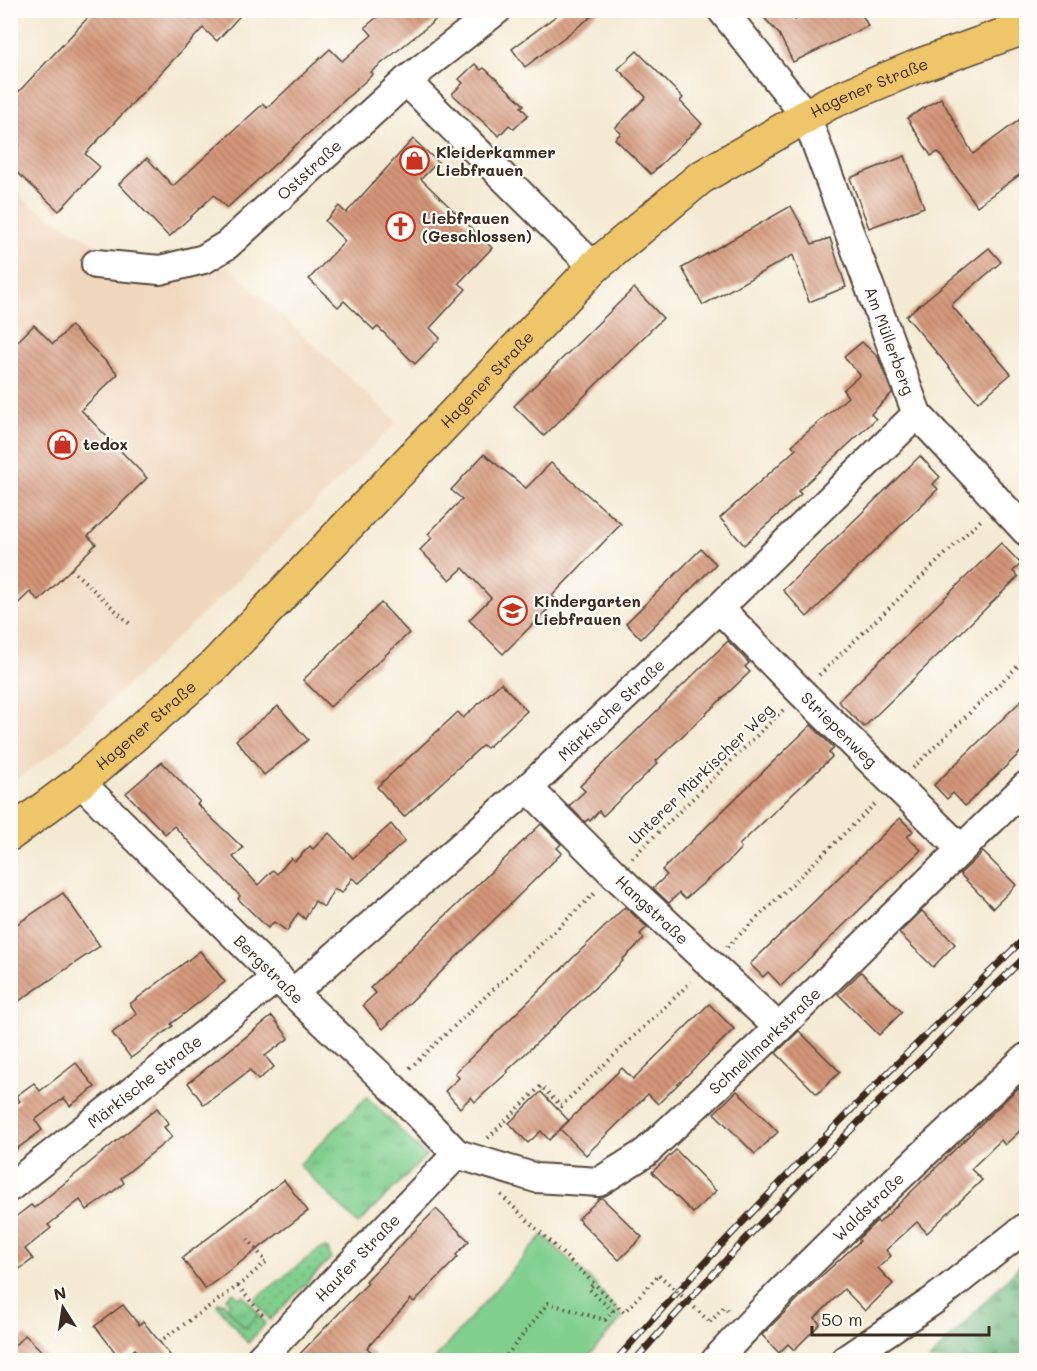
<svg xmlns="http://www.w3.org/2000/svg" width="1037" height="1371" viewBox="0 0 1037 1371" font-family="Mali,sans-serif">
<defs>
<pattern id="grass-dots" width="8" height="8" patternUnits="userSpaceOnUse" patternTransform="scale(1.5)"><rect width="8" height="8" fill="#80cf8e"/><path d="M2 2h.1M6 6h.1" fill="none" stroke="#6aa873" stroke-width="1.8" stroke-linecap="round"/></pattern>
<pattern id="forest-firs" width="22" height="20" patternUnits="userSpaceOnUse" patternTransform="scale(1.5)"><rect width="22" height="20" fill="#68b279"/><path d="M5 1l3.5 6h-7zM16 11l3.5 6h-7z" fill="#579163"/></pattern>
<pattern id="park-tufts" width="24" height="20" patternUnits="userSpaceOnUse" patternTransform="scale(1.5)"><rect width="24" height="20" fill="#80cf8e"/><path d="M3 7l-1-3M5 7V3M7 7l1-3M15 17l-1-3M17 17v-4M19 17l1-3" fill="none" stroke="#6aa873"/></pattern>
<pattern id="building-back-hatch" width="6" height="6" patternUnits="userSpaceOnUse" patternTransform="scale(1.5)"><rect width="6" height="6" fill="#d49578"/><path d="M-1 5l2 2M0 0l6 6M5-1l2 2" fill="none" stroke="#ad7a62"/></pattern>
</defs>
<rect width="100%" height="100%" fill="#fdfcf7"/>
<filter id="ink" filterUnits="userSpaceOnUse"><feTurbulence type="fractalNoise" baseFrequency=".0167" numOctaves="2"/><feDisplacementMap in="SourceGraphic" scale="12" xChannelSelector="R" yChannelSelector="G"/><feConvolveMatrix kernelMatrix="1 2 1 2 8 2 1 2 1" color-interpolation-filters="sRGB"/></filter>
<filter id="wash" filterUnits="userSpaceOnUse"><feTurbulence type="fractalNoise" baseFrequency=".008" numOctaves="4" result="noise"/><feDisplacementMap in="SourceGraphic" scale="24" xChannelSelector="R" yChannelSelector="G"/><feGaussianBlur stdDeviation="1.35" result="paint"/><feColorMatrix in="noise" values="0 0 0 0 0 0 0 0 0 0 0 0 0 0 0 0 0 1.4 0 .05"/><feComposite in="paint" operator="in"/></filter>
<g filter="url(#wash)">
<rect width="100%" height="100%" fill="#f4ead3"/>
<!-- built -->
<polygon fill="#f0d6bc" points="10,185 31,205 167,287 227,265 397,422 231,587 66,743 11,784"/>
<!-- grass -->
<g fill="url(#grass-dots)" stroke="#5e7c56" stroke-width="1.5">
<polygon points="324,1248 328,1249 331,1258 270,1320 254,1300 318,1250"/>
<polygon points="219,1302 221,1304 223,1302 245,1328 259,1314 265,1324 248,1343 217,1305"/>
</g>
<!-- forest -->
<polygon fill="url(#forest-firs)" stroke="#526e4c" stroke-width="1.5" points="1026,1259 1026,1360 929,1360"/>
<!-- park -->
<g fill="url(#park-tufts)" stroke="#5e7c56" stroke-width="1.5">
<polygon points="367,1097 426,1156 358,1224 299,1165"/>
<polygon points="233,1292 239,1298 243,1295 259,1314 245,1328 227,1307 230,1304 226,1298"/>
</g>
<!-- garden -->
<polygon fill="#80cf8e" stroke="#5e7c56" stroke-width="1.5" points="543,1235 594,1283 623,1317 585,1360 434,1360"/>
<g id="blocks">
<!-- building -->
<g fill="url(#building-back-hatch)">
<polygon points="95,10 245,10 217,41 203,28 85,154 100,167 59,211 10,166 10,101"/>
<polygon points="386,10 448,10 371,72 373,74 227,208 214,195 169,237 119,184 147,158 173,186 263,104 267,108 330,49 342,61 372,35 365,27"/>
<polygon points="564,10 600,10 525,67 512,49"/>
<polygon points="757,10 786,10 795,20 814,10 860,10 868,26 793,62 779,34"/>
<polygon points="637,51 683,98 680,101 702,124 651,174 615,139 621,133 615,128 646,97 618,69"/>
<polygon points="475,64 481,70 484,68 504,86 524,105 521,107 528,115 514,129 509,125 499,136 452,94 463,83 459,79"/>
<polygon points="941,98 973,154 1026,115 1026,170 977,206 938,152 931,156 907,118"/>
<polygon points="413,139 438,162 421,179 492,248 459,283 466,289 430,328 440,338 415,364 378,327 374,330 344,301 338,307 309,279 345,241 325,221 339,206 346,213"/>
<polygon points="905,156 924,207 869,228 850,178"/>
<polygon points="791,206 812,244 830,238 846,287 809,302 793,255 703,305 682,268"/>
<polygon points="989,248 1001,262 951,305 1011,374 978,402 906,316"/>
<polygon points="634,288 663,318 544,436 514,406"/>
<polygon points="34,325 53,344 71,326 118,374 81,410 147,478 88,536 96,544 39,601 30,592 10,611 10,349"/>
<polygon points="862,342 878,357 892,393 871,414 876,419 798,491 801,494 744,545 720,518 796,449 792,445 848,397 843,390 860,375 844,357"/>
<polygon points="484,454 526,488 551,463 621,524 552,596 557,600 503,654 469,620 491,598 463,568 450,580 420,550 432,538 428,534 462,499 451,490"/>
<polygon points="920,456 940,477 933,484 938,489 807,617 783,590"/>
<polygon points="1001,543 1021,564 1013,571 1018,577 864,727 838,701"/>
<polygon points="701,549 716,564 641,639 626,623"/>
<polygon points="381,603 409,633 330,707 303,680"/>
<polygon points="728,641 749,663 745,667 750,672 656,761 658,763 603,816 599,811 590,821 588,819 585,822 569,806 585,791 580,786"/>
<polygon points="501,683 527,711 487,748 483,745 404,817 377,787 458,712 463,718"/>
<polygon points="1026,696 1026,747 965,806 953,793 947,799 934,785"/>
<polygon points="278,706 308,740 264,775 236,740"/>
<polygon points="811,725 834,748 829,753 832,757 739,845 741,848 727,863 685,899 679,893 669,903 653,888 667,875 662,870"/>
<polygon points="162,762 200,802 197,804 243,848 233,857 258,885 273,870 277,874 291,858 295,861 310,846 313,849 329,833 353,858 391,824 405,841 359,883 352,878 342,893 334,889 324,907 315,901 305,919 298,913 287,931 274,922 268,928 238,899 240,896 174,826 165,834 126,793"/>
<polygon points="900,818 913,831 907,837 921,850 781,986 768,972 763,977 750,964"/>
<polygon points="541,824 561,844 557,848 562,853 383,1029 363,1005 376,993 370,988"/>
<polygon points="983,852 1016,885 993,908 960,874"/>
<polygon points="63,893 100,946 10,1007 10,929"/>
<polygon points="625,907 647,927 640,934 644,939 622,960 623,961 507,1071 508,1072 475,1102 471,1097 460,1108 445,1091 459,1078 455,1073"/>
<polygon points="922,911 955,944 933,967 899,933"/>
<polygon points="200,951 225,982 171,1024 173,1026 131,1058 112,1033 137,1014 130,1004"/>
<polygon points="861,972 902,1012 879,1035 838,994"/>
<polygon points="709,1004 734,1029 658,1104 648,1094 586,1155 560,1129 622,1068 633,1079"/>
<polygon points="272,1016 289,1038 265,1056 274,1067 258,1080 250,1070 204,1105 188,1083"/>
<polygon points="799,1031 840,1072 817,1094 776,1053"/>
<polygon points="76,1063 95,1087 70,1106 64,1098 35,1120 42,1130 10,1154 10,1108 20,1101 16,1096 34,1083 40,1091"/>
<polygon points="1018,1088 1026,1097 1026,1125 1005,1145 1001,1140 971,1169 982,1180 927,1233 917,1222 886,1250 891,1256 878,1268 893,1284 865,1311 844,1289 815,1318 820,1324 794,1350 788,1344 779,1353 762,1335 815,1282 860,1241 858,1239 877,1221 879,1223"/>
<polygon points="737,1091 778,1132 755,1154 714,1113"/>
<polygon points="541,1092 569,1121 549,1140 541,1131 528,1143 509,1123"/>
<polygon points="157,1108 169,1124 164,1127 172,1137 121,1178 124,1183 106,1197 87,1210 80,1200 48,1225 51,1228 25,1249 33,1259 10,1276 10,1221 31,1205 34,1208"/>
<polygon points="676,1150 716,1191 693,1213 652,1172"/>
<polygon points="284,1180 308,1211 205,1289 182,1258"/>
<polygon points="600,1198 602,1198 642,1237 619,1260 578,1219"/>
<polygon points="436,1209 469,1241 456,1255 458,1257 414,1302 411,1299 367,1348 380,1360 294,1360 368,1283 366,1281"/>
<polygon points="123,1305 139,1325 143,1321 174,1360 144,1360 135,1349 121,1360 95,1326"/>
<polygon points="25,1335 51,1360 10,1360 10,1350"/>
</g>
</g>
</g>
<g filter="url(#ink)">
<use href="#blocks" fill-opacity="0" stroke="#574739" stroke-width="1.5"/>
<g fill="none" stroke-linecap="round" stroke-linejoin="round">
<defs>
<g id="minor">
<path id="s1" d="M722 10 806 116 917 414 1026 531"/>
<polyline points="406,81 594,267"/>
<path id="s2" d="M96 264 160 270 204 259 227 245 406 81 497 10"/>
<path id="s3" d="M719 608 801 692 961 849"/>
<path id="s4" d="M80 782 293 993 391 1086 457 1154"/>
<path id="s5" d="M528 788 615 875 779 1028"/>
<path id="s6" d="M293 993 528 788 719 608 917 414"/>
<path id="s7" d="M457 1154 536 1178 599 1182 645 1153 779 1028 1026 786"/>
<path id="s8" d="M10 1187 278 977"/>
<path id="s9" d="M259 1360 457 1154"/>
<path id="s10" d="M716 1360C814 1254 921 1157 1026 1058"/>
<polyline points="845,1360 934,1300 1026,1227"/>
</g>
<g id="primary">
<path id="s11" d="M10 834 80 782 213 667 594 267 700 178 829 103 918 66 1026 27"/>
</g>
</defs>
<!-- minor casing -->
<use href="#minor" stroke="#574739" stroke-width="32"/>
<!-- primary casing -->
<use href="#primary" stroke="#574739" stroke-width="36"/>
<!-- path -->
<g stroke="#574739" stroke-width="4" stroke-dasharray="1.5 4.5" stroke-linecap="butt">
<polyline points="71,569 130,624"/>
<polyline points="819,675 982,519"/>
<polyline points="913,768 1026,658"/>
<polyline points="632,858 783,710"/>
<polyline points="727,947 877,802"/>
<polyline points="410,1068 596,892"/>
<polyline points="488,1138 541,1086 561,1106 691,982"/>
<polyline points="501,1195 624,1312 659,1275"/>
<polyline points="238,1286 264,1317"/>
<polyline points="710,1322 724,1307 728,1311"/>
<polyline points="159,1342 238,1286 266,1262 248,1239"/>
<polyline points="503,1360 548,1303 605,1320 613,1311 589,1289 594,1283"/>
</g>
<!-- minor -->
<use href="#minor" stroke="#fff" stroke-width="28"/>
<!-- primary -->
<use href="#primary" stroke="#eec569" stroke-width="33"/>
<defs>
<g id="rail">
<path d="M616 1360C747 1213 885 1073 1026 937"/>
<path d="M635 1360C759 1220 892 1087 1026 956"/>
</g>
</defs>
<!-- rail casing -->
<use href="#rail" stroke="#3b2a1e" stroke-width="7"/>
<!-- rail -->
<use href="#rail" stroke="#fdfcf7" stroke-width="4.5" stroke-dasharray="14" stroke-linecap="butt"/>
<!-- path-bridge -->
<polyline stroke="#574739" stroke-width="4" stroke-dasharray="1.5 4.5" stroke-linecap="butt" points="659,1275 710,1322"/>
</g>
</g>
<!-- icons -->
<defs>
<symbol id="shop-ring" viewBox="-11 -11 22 22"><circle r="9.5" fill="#fdfcf7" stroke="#c8321e" stroke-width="1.5"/><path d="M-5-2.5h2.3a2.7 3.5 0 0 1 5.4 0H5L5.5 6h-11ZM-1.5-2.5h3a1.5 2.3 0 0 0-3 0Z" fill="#c8321e"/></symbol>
<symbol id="church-ring" viewBox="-11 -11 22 22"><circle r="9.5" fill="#fdfcf7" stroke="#c8321e" stroke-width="1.5"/><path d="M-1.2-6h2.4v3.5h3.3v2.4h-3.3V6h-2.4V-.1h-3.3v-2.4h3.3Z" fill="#c8321e"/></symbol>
<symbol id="school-ring" viewBox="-11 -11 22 22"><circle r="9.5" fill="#fdfcf7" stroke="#c8321e" stroke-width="1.5"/><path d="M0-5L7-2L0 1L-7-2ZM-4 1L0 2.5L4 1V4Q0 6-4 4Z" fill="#c8321e"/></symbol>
</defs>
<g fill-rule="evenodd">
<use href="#shop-ring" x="398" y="144" width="33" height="33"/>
<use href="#church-ring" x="384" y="210" width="33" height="33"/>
<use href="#shop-ring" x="46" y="428" width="33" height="33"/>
<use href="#school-ring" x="496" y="594" width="33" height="33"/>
</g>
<g text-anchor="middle" stroke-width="4.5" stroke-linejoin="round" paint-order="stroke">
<!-- street labels -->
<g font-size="16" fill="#3b2a1e" stroke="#fdfcf7">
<text dy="6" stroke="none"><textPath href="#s11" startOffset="1146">Hagener Straße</textPath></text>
<text dy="6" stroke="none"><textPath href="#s2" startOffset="248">Oststraße</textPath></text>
<text dy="6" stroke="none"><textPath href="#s1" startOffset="375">Am Müllerberg</textPath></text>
<text dy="6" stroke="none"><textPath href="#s11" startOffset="660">Hagener Straße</textPath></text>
<text dy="6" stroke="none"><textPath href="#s6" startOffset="426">Märkische Straße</textPath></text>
<text dy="6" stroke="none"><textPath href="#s11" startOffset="174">Hagener Straße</textPath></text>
<text dy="6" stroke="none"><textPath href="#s3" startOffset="171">Striepenweg</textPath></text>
<text transform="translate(701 774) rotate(-44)" y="6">Unterer Märkischer Weg</text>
<text dy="6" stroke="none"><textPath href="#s5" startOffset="174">Hangstraße</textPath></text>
<text dy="6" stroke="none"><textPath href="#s4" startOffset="266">Bergstraße</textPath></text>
<text dy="6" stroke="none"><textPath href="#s7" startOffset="364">Schnellmarkstraße</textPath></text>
<text dy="6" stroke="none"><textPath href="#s8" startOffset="171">Märkische Straße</textPath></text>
<text dy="6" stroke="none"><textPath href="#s10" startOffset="216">Waldstraße</textPath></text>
<text dy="6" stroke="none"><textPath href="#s9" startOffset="142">Haufer Straße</textPath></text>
</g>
<!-- poi labels -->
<g font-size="16" font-weight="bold" fill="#3b2a1e" stroke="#fdfcf7" text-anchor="start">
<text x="436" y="158">Kleiderkammer<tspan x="436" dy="18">Liebfrauen</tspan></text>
<text x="422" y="224">Liebfrauen<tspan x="422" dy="18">(Geschlossen)</tspan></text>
<text x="83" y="450">tedox</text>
<text x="534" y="607">Kindergarten<tspan x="534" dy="18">Liebfrauen</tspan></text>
</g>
</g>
<!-- margin -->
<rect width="1037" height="1371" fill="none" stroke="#fdfcf7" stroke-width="36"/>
<!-- north arrow -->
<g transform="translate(63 1308) rotate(348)" stroke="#fdfcf7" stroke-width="4.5" paint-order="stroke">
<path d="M0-4.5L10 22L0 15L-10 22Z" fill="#3b2a1e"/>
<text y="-9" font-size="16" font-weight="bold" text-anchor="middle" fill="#3b2a1e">N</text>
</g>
<!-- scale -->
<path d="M812 1326v9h177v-9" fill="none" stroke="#3b2a1e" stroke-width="3"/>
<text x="821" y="1326" font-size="18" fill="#3b2a1e" stroke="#fdfcf7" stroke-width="4.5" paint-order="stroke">50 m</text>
</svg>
